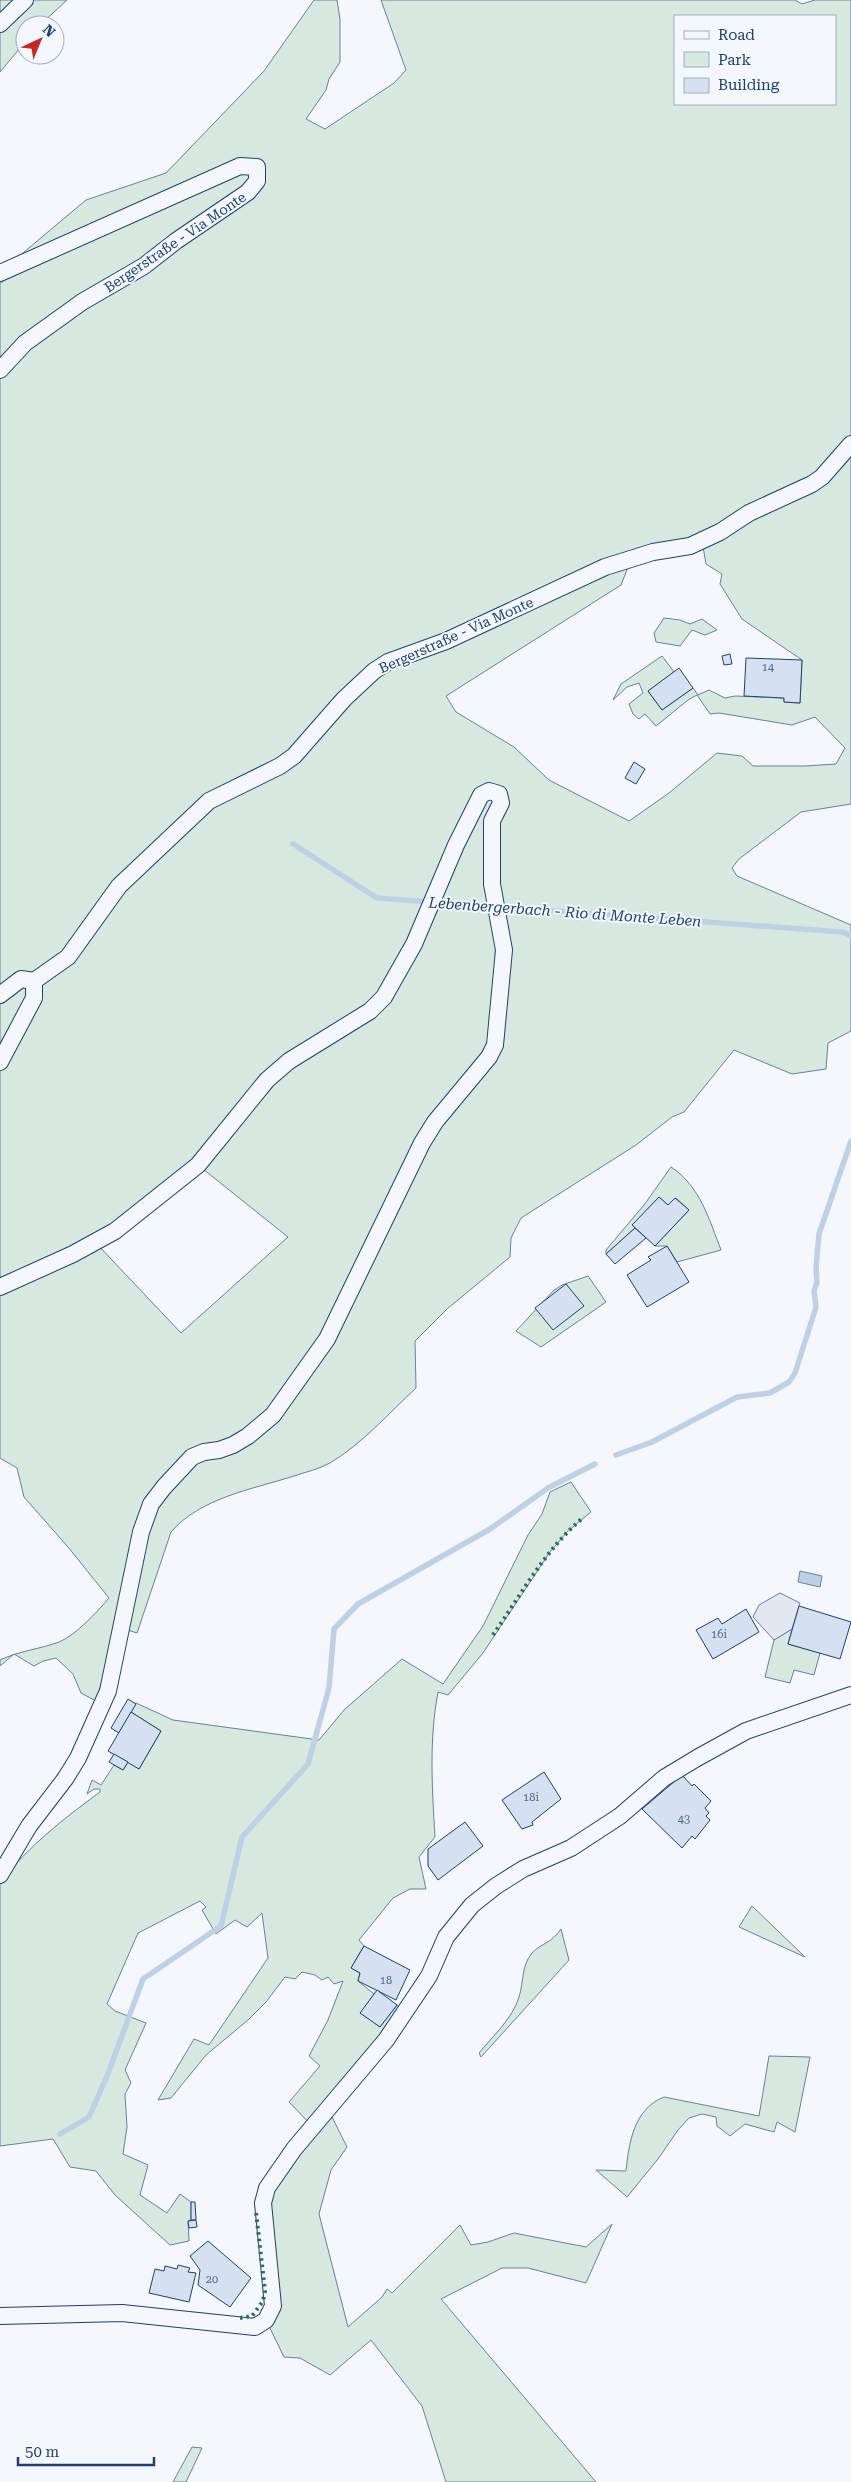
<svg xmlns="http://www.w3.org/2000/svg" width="851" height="2482" viewBox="0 0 851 2482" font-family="'Roboto Serif',serif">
<rect width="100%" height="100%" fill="#f4f7fb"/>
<!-- green -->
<g fill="#d7e8df" stroke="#687fa3" fill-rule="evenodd">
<polygon points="0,0 67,0 40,25 25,25 25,42 0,72"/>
<path d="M314 0H337L340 19V62L329 79 326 90 306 119 325 129 394 83 406 70 381 0H795L802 4 815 0H851V804L801 812 739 859 732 868 737 876 851 925V1031L828 1043 826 1069 792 1074 734 1050 684 1112 672 1117 636 1145 521 1218 511 1238 510 1257 447 1309 415 1341 416 1388C389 1413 362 1444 330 1463 319 1469 306 1472 294 1476 253 1489 200 1498 171 1532L137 1633 118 1627 96 1701 81 1693 73 1674 56 1658 43 1661 34 1666 14 1654 0 1666V1660C19 1651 40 1649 59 1642 76 1635 97 1612 109 1598L68 1547 24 1497 17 1468 0 1458V282H3L5 268 86 200 166 173 264 71ZM675 16H835V104H675ZM702 541 706 564 722 574 720 584 742 619 802 660 800 703 784 702V698L735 696 725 698 709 690 698 695 693 688 662 710 648 691 674 672 662 656 621 684 613 700 627 687 639 683 643 693 629 704 633 714 639 719 645 714 656 726 688 700 697 695 710 714 719 713 792 725 815 717 845 748 836 764 805 766H753L742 756 717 753 669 793 629 821 549 780 514 747 456 712 446 696 621 585 632 557ZM198 1165 288 1237 181 1333 95 1242Z"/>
<polygon points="664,618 680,620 690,624 702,619 717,630 705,635 692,630 680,646 656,642 654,633"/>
<path d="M671 1167C700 1186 709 1219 721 1250L677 1262 667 1246H655L689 1210 676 1198 668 1205 659 1197 633 1225 635 1228 606 1254V1250L644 1205Z"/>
<polygon points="588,1276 606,1302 541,1347 516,1331 553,1291 562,1285"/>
<path d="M571 1482 591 1512 567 1532 550 1552 483 1653 448 1695 438 1692C429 1740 432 1787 435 1837L419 1857 426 1889H410L393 1898 359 1940 364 1946 351 1968 360 1973 358 1981 374 1994 361 2013 380 2027 397 2005 405 2012 328 2109 347 2147 331 2170 319 2214 348 2327 382 2297 387 2289 392 2293 460 2225 471 2245 488 2242 514 2233 586 2247 612 2224 586 2283 528 2268H502L441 2299 596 2482H446L422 2406 371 2340 330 2375 300 2358 284 2357 266 2320 263 2203 313 2127 289 2102 320 2066 309 2056 328 2020 343 1981 334 1984 328 1977 322 1980 315 1975 302 1972 295 1979 285 1977 266 2002 248 2020 206 2055 171 2098 158 2100 194 2039 209 2045 268 1958 262 1913 247 1927 235 1920 216 1934 202 1910 206 1907 200 1901 138 1933 107 2004 115 2011 146 2023 125 2070 131 2083 125 2094 127 2127 123 2154 148 2165 140 2195 167 2213 180 2194 191 2202V2220L188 2221 189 2241 170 2245 115 2195 96 2171 70 2167 53 2139 0 2146V1882C29 1846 63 1819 100 1792V1789H94L87 1794 92 1780 101 1785 114 1765 123 1770 128 1762 139 1769 161 1731 131 1712 136 1703 173 1720 319 1740 344 1710 402 1659 443 1684 483 1626 528 1535 542 1514 550 1492Z"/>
<polygon points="792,1629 788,1644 820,1653 814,1675 794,1670 790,1683 765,1677 774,1640"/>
<polygon points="752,1906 805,1957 739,1927"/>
<path d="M561 1929 569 1960 481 2057 479 2053C492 2037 513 2018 519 1997 524 1982 521 1966 532 1953 541 1943 551 1944 561 1929Z"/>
<path d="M769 2056 810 2057 795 2132 777 2122 774 2132 745 2124 730 2136 717 2126 716 2117 702 2114 689 2118 678 2130 658 2159 627 2197 596 2170 626 2171C629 2142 634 2109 664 2097L759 2116Z"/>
<polygon points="192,2447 202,2448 186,2482 173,2482"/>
</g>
<!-- parking -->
<polygon fill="#e3e8f0" stroke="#687fa3" points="780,1593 800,1603 792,1629 774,1640 753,1617 759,1605"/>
<!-- water -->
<polygon fill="#bed0e5" stroke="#687fa3" points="800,1571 822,1576 820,1587 798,1582"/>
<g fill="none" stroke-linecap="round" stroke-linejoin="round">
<!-- stream -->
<g stroke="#bed0e5" stroke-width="5.5">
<polyline points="293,844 377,898 843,932 851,936"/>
<polyline points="616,1455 652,1442 737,1397 770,1393 789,1382 795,1373 816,1307 814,1291 817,1282 816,1268 819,1234 851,1141"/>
<polyline points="60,2134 89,2117 107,2076 143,1979 221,1926 242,1837 308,1764 329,1688 334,1629 358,1604 490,1529 548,1488 595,1464"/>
</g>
</g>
<!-- building -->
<g fill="#d5e0f0" stroke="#1d3f73">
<polygon points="730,654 732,664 724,665 722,656"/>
<polygon points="746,658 802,660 800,703 784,702 784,698 744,696"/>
<polygon points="679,668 693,688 662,710 648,691"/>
<polygon points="634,762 645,769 636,784 625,778"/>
<polygon points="659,1197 668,1205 675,1198 689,1210 655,1246 632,1225"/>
<polygon points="635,1228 646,1238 615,1264 606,1254"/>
<polygon points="667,1246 689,1282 647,1307 627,1275 651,1260 648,1257"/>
<polygon points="566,1284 584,1306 553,1330 535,1308"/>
<polygon points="799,1606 851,1622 840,1659 788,1644"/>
<polygon points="746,1609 759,1632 713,1659 696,1630 718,1618 722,1624"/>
<polygon points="128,1699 136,1704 119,1733 111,1728"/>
<polygon points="131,1712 161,1731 139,1769 108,1751"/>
<polygon points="114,1754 128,1762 123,1770 109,1762"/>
<polygon points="544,1772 561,1799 532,1822 533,1825 522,1829 502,1800"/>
<polygon points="682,1775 692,1786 694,1784 711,1801 705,1808 709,1813 706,1816 710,1820 695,1839 692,1836 682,1848 642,1809"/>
<polygon points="465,1822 483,1846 438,1880 428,1866 428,1849"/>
<polygon points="364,1946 410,1970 396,2000 358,1981 360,1973 351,1968"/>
<polygon points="377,1990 397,2005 380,2027 360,2013"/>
<polygon points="191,2202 195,2202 196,2220 191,2220"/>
<polygon points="196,2220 197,2227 189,2228 188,2221"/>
<polygon points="208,2241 251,2278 230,2307 198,2285 200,2270 190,2256"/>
<polygon points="178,2265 190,2268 188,2272 196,2273 189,2302 149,2293 155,2269 164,2271 165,2266 177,2269"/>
</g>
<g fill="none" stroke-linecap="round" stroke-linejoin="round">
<defs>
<g id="street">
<polyline points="0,24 25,0"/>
<polyline points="0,273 240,166 257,167 257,181 248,192 176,241 144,266 82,302 25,343 0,370"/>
<polyline points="34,981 68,957 119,886 209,801 280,766 294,756 344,699 374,671 388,662 446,641 605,567 653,552 690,546 720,532 749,513 812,484 822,477 851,444"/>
<polyline points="0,995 21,979 34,981"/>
<polyline points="0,1062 34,998 34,981"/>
<polyline points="0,1287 73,1254 115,1231 198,1165 267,1080 289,1061 370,1011 384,997 414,944 456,845 481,795 489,791 499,794 501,803 492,821 492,884 504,950 495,1045 489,1057 435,1122 422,1143 327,1339 273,1415 248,1436 233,1445 219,1450 204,1452 192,1457 164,1487 151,1504 141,1532 108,1691 78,1758 65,1779 29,1826 0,1875"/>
<polyline points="0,2316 122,2313 255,2327 266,2320 273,2306 263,2203 267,2188 294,2149 386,2040 429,1976 446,1937 472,1905 496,1886 523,1869 571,1848 620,1816 664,1778 697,1758 746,1731 851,1695"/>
</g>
</defs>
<!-- street casing -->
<use href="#street" stroke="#1d3f73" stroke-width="18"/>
<!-- street -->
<use href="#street" stroke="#f4f7fb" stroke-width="16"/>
<!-- hedge -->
<g stroke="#2c6c60" stroke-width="4" stroke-dasharray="2.5 4" stroke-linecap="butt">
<path d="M493 1635C521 1595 546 1548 584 1517"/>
<polyline points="240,2318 252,2316 263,2301 265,2291 256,2212"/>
</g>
</g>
<g text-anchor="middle" stroke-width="4" stroke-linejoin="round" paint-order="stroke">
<!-- number labels -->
<g font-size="11" fill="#4b6792">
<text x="768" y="671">14</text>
<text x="719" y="1638">16i</text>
<text x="531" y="1801">18i</text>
<text x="684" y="1823">43</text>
<text x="386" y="1984">18</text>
<text x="212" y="2283">20</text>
</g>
<!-- street labels -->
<g font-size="14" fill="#1d3f73" stroke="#f4f7fb">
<text transform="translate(175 242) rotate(-34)" y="5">Bergerstraße - Via Monte</text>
<text transform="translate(456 635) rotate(-24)" y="5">Bergerstraße - Via Monte</text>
</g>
<!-- water labels -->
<g font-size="15" font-style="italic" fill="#1d3f73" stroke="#f4f7fb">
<text transform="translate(565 912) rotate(4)" y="5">Lebenbergerbach - Rio di Monte Leben</text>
</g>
</g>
<!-- legend -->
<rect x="674" y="15" width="162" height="90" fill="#f4f7fb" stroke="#9eadc5"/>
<rect x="684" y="31" width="25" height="8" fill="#f4f7fb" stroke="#9eadc5"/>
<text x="718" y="40" font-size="15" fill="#1d3f73">Road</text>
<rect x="684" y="52" width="25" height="15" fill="#d7e8df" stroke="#9eadc5"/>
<text x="718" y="65" font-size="15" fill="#1d3f73">Park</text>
<rect x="684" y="78" width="25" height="15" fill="#d5e0f0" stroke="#9eadc5"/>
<text x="718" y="90" font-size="15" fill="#1d3f73">Building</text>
<!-- north arrow -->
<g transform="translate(40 40) rotate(44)"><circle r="24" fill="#f4f7fb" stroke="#9eadc5"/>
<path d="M0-4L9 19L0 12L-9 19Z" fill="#c62828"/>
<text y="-8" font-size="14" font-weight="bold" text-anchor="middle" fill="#1d3f73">N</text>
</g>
<!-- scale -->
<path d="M18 2457v8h136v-8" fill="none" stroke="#1d3f73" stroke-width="2.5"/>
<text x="25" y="2457" font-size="15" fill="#1d3f73" stroke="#f4f7fb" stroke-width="4" paint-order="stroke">50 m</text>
</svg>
